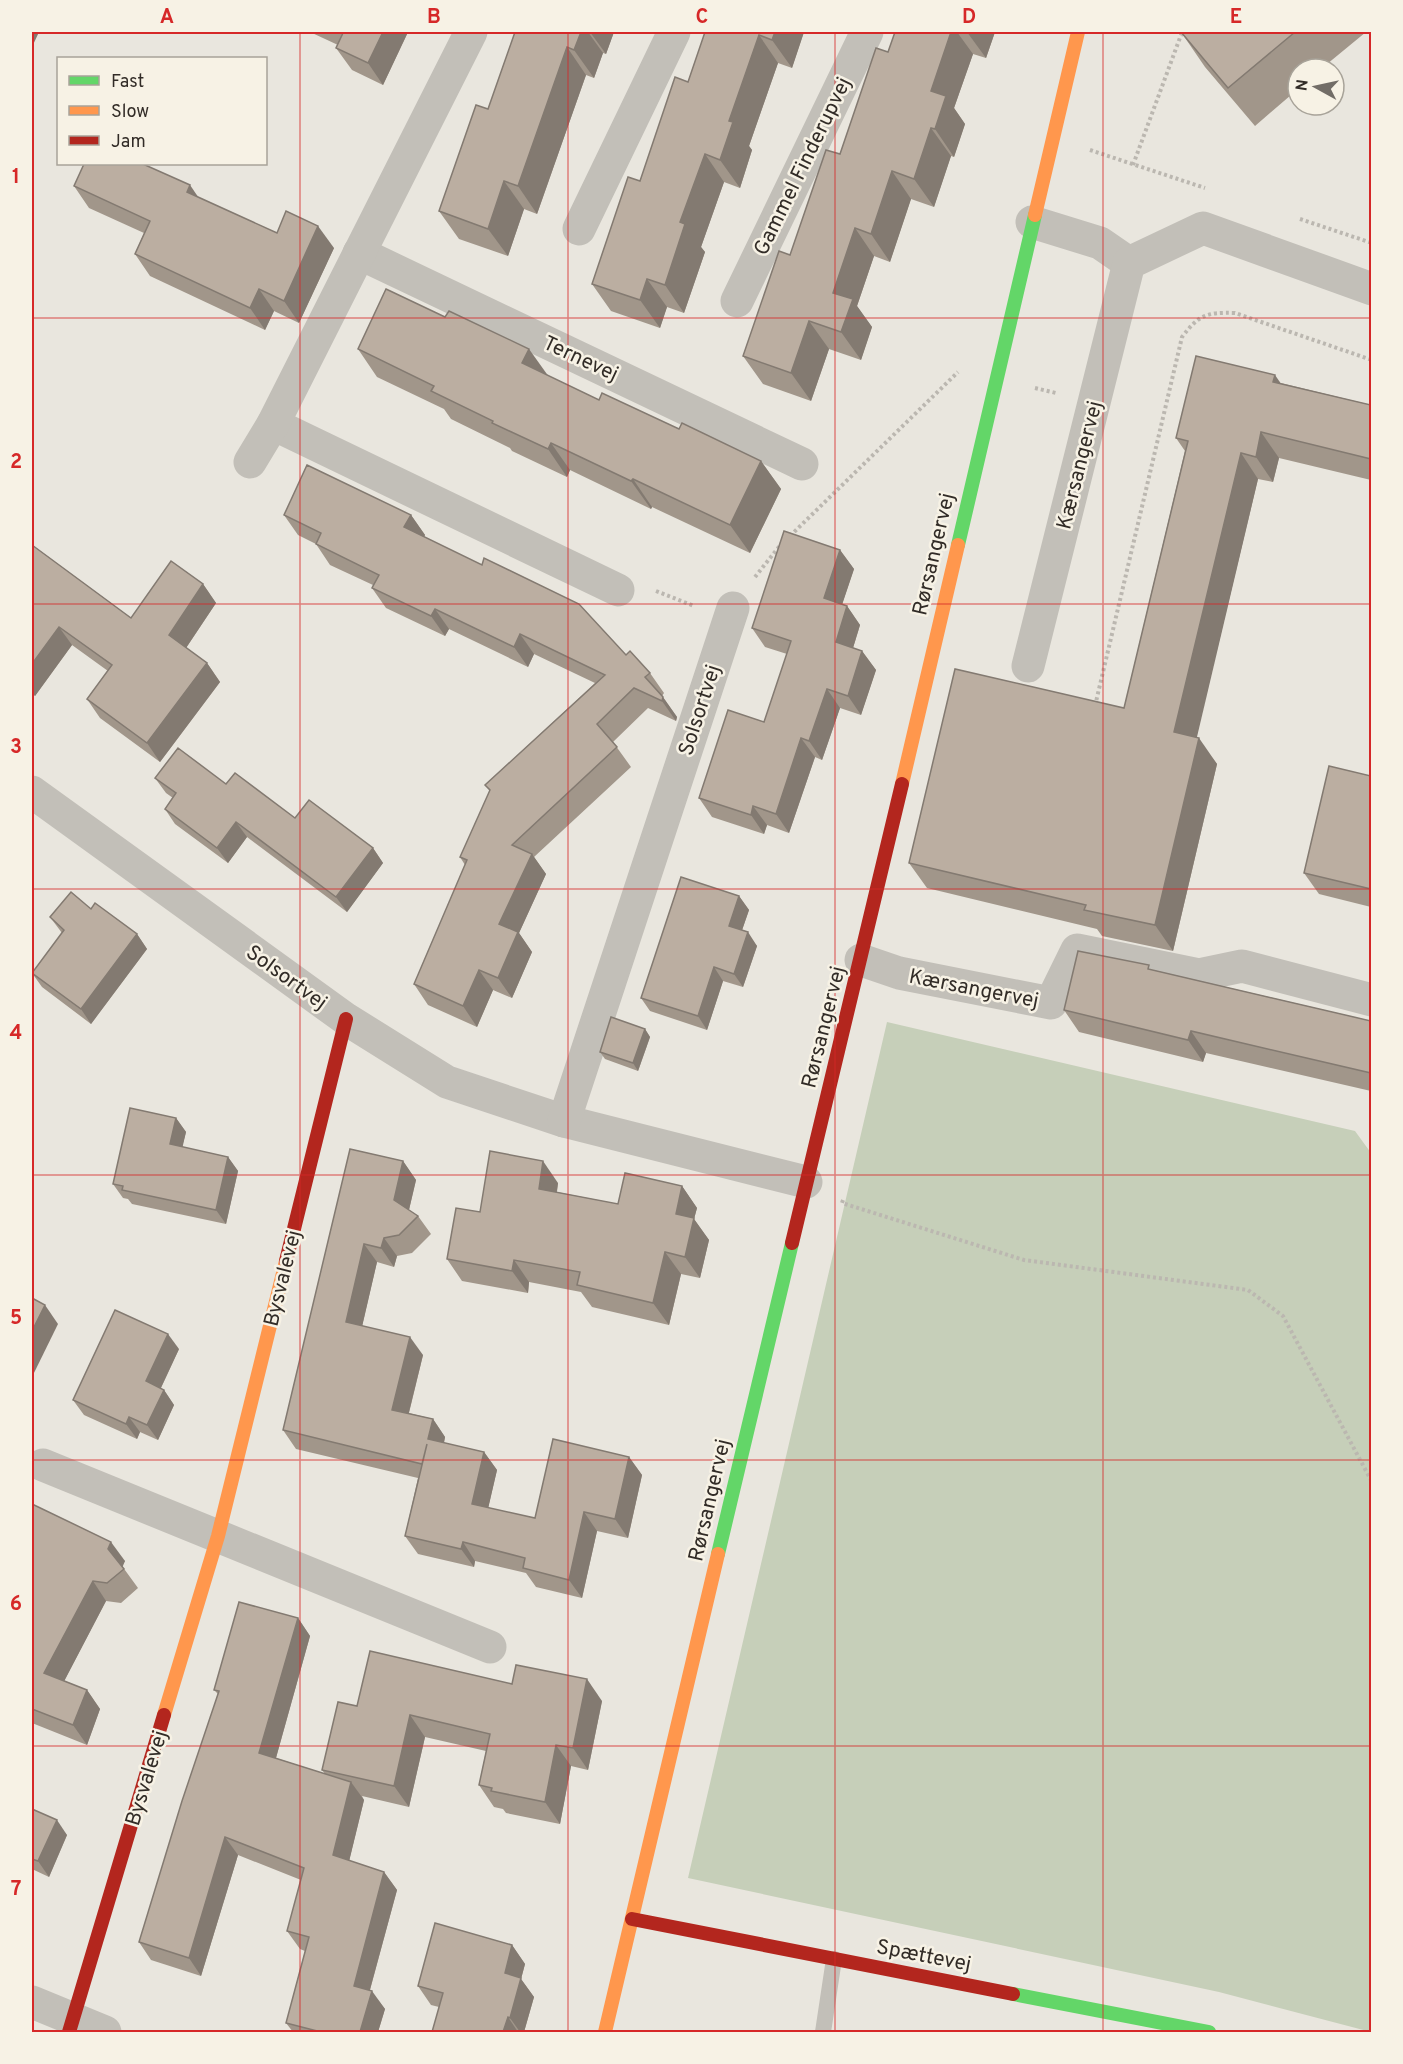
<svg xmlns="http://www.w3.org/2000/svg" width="1403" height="2064" viewBox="0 0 1403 2064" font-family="Overpass,sans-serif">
<rect width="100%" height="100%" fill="#e9e6de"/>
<!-- green -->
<polygon fill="#c6cfb9" points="887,1022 1355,1131 1371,1153 1371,2032 1219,1992 688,1878"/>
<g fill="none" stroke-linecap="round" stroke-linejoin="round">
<!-- path -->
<g stroke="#bbb7b0" stroke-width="4" stroke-dasharray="3 3" stroke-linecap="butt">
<polyline points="1090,150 1205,188"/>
<polyline points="1133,165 1181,35 1186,32"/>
<polyline points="1300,219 1372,243"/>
<polyline points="1035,388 1056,393"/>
<polyline points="790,536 958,372"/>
<polyline points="755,577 782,543"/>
<polyline points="656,591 694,606"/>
<path d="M1095 706 1182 337C1199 315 1206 312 1235 313L1372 360"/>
<polyline points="843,1200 842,1203 1024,1260 1248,1290 1283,1316 1372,1482"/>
</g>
<!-- lane -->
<polyline stroke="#c2bfb8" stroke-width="16" points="823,2032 834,1959"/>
<!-- street -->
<g stroke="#c2bfb8" stroke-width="33">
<polyline points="1032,222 1100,243 1129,263"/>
<polyline points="579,229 674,32"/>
<polyline points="359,253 802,464"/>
<polyline points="737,301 867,32"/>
<polyline points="273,424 618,590"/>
<polyline points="250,462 273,424 471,32"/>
<polyline points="1028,666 1129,263 1203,228 1372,289"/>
<polyline points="32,792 346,1019 447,1082 564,1121 806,1182"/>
<polyline points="861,960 899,973 1051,1003 1077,950 1199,975 1242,966 1372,1000"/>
<polyline points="564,1121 733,608"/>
<polyline points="43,1465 490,1647"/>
<polyline points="32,2002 105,2032"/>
</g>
<!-- fast -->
<g stroke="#63d668" stroke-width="14">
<polyline points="958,545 1035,215"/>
<polyline points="718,1554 792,1243"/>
<polyline points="1013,1994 1209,2032"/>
</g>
<!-- slow -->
<g stroke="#ff974d" stroke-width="14">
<polyline points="1035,215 1078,32"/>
<polyline points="902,784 958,545"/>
<polyline points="164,1715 218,1536 286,1261"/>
<polyline points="605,2032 718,1554"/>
</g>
<!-- jam -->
<g stroke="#b3261e" stroke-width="14">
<polyline points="792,1243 902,784"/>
<polyline points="286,1261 346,1019"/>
<polyline points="632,1919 1013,1994"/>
<polyline points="69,2032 164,1715"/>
</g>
</g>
<!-- wall -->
<g fill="#a1968a">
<polygon points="310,32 408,32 383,85 352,70 336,48 338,45"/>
<polygon points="515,32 614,32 606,54 603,53 594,78 586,75 537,214 524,209 508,256 459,239 439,211 488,109"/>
<polygon points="705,32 804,32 792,68 778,63 749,146 752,150 740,188 724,182 701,247 705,252 684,313 667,307 660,328 611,311 592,284 640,181 688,82"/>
<polygon points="895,32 995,32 986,58 973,54 954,108 965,124 954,157 951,156 934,207 911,199 890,262 874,256 857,306 872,327 861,360 829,349 811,401 763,384 743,356 790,255 840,154 888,52"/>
<polygon points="1181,32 1366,32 1321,69 1298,69 1298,89 1255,126 1205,67"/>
<polygon points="74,186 199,198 277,233 334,248 299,323 274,311 265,330 150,276 135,254 144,233 89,208"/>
<polygon points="358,349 547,375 599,400 679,429 761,461 781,489 750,553 652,507 651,509 570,470 567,477 512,451 510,448 451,419 444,409 377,377"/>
<polygon points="1281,383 1371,405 1371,480 1279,458 1273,482 1258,479 1196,737 1217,764 1173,951 1102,936 1097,929 927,888 909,863 1124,708 1185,451 1176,438"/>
<polygon points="284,515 411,515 425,535 424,537 626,655 650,673 664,693 662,696 677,717 676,721 648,708 613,742 631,767 534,857 546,874 519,933 532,952 512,998 493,990 477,1027 428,1005 414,984 465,865 460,857 490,791 485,785 595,683 534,654 528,667 449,629 445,636 386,608 372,588 373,585 330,565 316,544 298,535"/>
<polygon points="32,545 131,618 203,584 216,603 186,648 207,663 220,682 160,762 100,718 87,699 108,671 72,645 35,696 32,693"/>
<polygon points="840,550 854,569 842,604 847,606 860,625 853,648 862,651 876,670 861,715 840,708 822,760 815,757 789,833 767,825 764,834 712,817 699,798 764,722 787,654 765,647 752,628"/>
<polygon points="1371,776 1371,907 1319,894 1304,873"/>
<polygon points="155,778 226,784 295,818 373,848 383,863 347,912 247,837 228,863 175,824 165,809 173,798 166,793"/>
<polygon points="739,896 749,910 742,930 757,946 743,987 723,981 707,1030 650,1011 641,998"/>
<polygon points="91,909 137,934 147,949 91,1024 42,987 32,973 62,933 50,917"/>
<polygon points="1153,970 1371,1021 1371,1091 1206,1053 1203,1062 1079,1032 1064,1010"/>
<polygon points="645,1029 650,1037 638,1071 605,1059 600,1052"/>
<polygon points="176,1118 186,1132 182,1147 228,1157 238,1171 226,1224 132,1204 128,1199 123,1198 113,1184"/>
<polygon points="350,1149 403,1161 416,1180 409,1210 418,1216 431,1234 412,1253 397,1256 394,1267 377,1262 362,1326 423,1355 409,1413 433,1419 445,1437 444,1443 484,1452 497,1470 488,1508 535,1518 629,1457 642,1475 628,1538 597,1531 582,1598 536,1587 526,1573 475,1561 474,1567 418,1554 405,1536 418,1478 296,1449 283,1430"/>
<polygon points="558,1183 557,1192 618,1204 682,1186 697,1208 694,1219 709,1240 700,1278 681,1274 669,1325 592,1307 581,1292 529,1282 528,1293 462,1281 447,1259 480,1212"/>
<polygon points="179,1349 161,1388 164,1390 174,1405 158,1440 140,1432 137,1439 84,1415 73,1400"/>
<polygon points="32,1504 125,1561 122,1566 138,1588 121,1603 106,1601 64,1681 87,1690 100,1709 87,1745 32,1723"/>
<polygon points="298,1618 310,1636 276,1758 325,1774 322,1770 357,1706 512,1684 602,1701 588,1770 571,1766 560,1824 506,1813 503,1809 494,1807 479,1785 486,1751 425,1737 409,1807 362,1796 364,1800 349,1861 384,1872 397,1890 370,1990 385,2009 378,2032 293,2032 286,2023 305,1951 300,1949 287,1931 301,1880 238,1855 201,1976 151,1960 139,1942 218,1694 214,1690"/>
<polygon points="32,1809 67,1835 49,1877 32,1869"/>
<polygon points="512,1945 525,1964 521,1979 534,1997 524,2032 432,2032 439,2007 431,2005 418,1986"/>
</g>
<!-- shaded-wall -->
<g fill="#837a71">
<polygon points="32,32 39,32 32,47"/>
<polygon points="383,32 408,32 383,85 368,63"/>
<polygon points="581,32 588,32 603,53 594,78 574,50"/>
<polygon points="590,32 614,32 606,54"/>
<polygon points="775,32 804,32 792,68 772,40"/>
<polygon points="951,32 957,32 973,54 954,108 965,124 954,157 935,129 931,91"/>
<polygon points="967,32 995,32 986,58"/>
<polygon points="759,35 778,63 749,146 752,150 740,188 720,160 729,121"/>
<polygon points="567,47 586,75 537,214 518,186"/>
<polygon points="931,128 951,156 934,207 914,179"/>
<polygon points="705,154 724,182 701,247 705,252 684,313 665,285 680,222"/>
<polygon points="892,171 911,199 890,262 871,234"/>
<polygon points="504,181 524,209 508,256 488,229"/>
<polygon points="190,185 205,207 187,192"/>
<polygon points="318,226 334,248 299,323 284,301"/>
<polygon points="855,228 874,256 857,306 872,327 861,360 841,332 833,293"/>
<polygon points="647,279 667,307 660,328 640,300"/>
<polygon points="259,289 274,311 265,330 250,308"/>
<polygon points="809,321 829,349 811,401 791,373"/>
<polygon points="529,349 549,377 522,363"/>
<polygon points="1275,375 1293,401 1273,382"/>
<polygon points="1261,432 1279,458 1273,482 1256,457"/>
<polygon points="551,443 570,470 567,477 548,449"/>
<polygon points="1241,453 1258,479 1192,758 1174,732"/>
<polygon points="761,461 781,489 750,553 730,525"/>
<polygon points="633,479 652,507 651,509 631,481"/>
<polygon points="411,515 425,535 418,548 404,527"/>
<polygon points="840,550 854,569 838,617 824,598"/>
<polygon points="203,584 216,603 182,654 169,635"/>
<polygon points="847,606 860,625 849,661 836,642"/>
<polygon points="435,609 449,629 445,636 431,616"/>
<polygon points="59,627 72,645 35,696 32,691 32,664"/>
<polygon points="520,634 534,654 528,667 514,647"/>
<polygon points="862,651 876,670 861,715 848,696"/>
<polygon points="207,663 220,682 160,762 147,743"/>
<polygon points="827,689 840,708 822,760 809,741"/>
<polygon points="663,697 677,717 676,721 662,701"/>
<polygon points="801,738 815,757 789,833 776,814"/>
<polygon points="1199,738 1217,764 1173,951 1155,925"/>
<polygon points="753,806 767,825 764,834 751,815"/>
<polygon points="236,822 247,837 228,863 217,848"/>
<polygon points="373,848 383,863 347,912 336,897"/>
<polygon points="532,854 546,874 519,933 532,952 512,998 498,978 499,924"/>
<polygon points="739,896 749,910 739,939 729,926"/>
<polygon points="748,932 757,946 743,987 734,974"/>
<polygon points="137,934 147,949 91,1024 81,1009"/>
<polygon points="714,967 723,981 707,1030 698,1016"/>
<polygon points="479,970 493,990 477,1027 463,1006"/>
<polygon points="645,1029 650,1037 638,1071 633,1063"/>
<polygon points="1191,1031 1206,1053 1203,1062 1188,1040"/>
<polygon points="176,1118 186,1132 180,1158 170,1144"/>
<polygon points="228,1157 238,1171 226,1224 216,1210"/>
<polygon points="403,1161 416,1180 407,1218 394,1200"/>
<polygon points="543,1161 558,1183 554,1210 539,1189"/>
<polygon points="682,1186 697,1208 694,1219 709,1240 700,1278 685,1257 676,1214"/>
<polygon points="384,1238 397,1256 394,1267 381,1248"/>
<polygon points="364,1244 377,1262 359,1340 346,1322"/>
<polygon points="665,1252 681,1274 669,1325 653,1303"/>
<polygon points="514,1260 529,1282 528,1293 512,1271"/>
<polygon points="45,1305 58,1324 32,1377 32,1331"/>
<polygon points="168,1334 179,1349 157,1396 146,1381"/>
<polygon points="410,1337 423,1355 405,1428 392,1410"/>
<polygon points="164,1390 174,1405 158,1440 147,1425"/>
<polygon points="129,1417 140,1432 137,1439 126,1424"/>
<polygon points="433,1419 445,1437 441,1457 428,1439"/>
<polygon points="484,1452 497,1470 485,1522 472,1504"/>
<polygon points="629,1457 642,1475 628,1538 615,1519"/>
<polygon points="584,1512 597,1531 582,1598 569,1580"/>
<polygon points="111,1542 125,1561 122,1568 108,1549"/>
<polygon points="463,1542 475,1561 474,1567 461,1549"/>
<polygon points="93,1581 106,1601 58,1693 44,1673"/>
<polygon points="298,1618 310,1636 272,1772 259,1753"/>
<polygon points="587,1679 602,1701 588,1770 573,1748"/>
<polygon points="87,1690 100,1709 87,1745 73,1725"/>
<polygon points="410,1715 425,1737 409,1807 394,1786"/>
<polygon points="556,1745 571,1766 560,1824 545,1802"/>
<polygon points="351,1782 364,1800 346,1874 333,1855"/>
<polygon points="57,1820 67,1835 49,1877 38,1861"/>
<polygon points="225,1837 238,1855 201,1976 189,1958"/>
<polygon points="384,1872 397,1890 366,2004 354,1986"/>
<polygon points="512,1945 525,1964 521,1979 534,1997 524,2032 520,2032 510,2018 505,1973"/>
<polygon points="372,1991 385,2009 378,2032 360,2032"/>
<polygon points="508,2017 518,2032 503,2032"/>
</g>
<!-- building -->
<g fill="#bbaea1" stroke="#837a71" stroke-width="1.5">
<polygon points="340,32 383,32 368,63 336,48 343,33"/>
<polygon points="515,32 581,32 574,50 567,47 518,186 504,181 488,229 439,211 476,105 488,109"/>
<polygon points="705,32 775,32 772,40 759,35 729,121 733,122 720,160 705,154 680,222 685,224 665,285 647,279 640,300 592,284 628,177 640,181 675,77 688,82"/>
<polygon points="895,32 951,32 931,91 946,96 935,129 931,128 914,179 892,171 871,234 855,228 833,293 853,299 841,332 809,321 791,373 743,356 779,251 790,255 826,150 840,154 876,48 888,52"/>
<polygon points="1181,32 1295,32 1228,88"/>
<polygon points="84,164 143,164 190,185 187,192 277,233 286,211 318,226 284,301 259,289 250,308 135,254 150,221 74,186"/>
<polygon points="386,289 445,317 449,311 529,349 522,363 599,400 602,393 679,429 682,423 761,461 730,525 633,479 631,481 551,443 548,449 492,423 493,421 431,391 434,386 358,349"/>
<polygon points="1196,356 1275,375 1273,382 1371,405 1371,459 1261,432 1256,457 1241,453 1174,732 1199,738 1155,925 1084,910 1086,905 909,863 955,669 1124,708 1188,441 1176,438"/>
<polygon points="307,465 411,515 404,527 482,565 484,558 579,604 626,655 630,651 650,673 645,677 663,697 662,701 634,688 597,724 617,747 512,845 532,854 499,924 518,932 498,978 479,970 463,1006 414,984 467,860 460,857 490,790 485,785 605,675 520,634 514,647 435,609 431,616 372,588 379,575 316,544 321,533 284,515"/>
<polygon points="784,531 840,550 824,598 847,606 836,642 862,651 848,696 827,689 809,741 801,738 776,814 753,806 751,815 699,798 728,710 764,722 791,641 752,628"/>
<polygon points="32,545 131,618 171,561 203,584 169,635 207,663 147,743 87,699 112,665 59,627 32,664"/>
<polygon points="178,748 226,784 235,773 295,818 309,800 373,848 336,897 236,822 217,848 165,809 176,793 155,778"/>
<polygon points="1329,766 1371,776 1371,889 1304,873"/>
<polygon points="681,877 739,896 729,926 748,932 734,974 714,967 698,1016 641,998"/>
<polygon points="71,892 91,909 95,903 137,934 81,1009 32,973 64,930 50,917"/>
<polygon points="1078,951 1149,965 1148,969 1371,1021 1371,1073 1191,1031 1188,1040 1064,1010"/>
<polygon points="611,1017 645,1029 633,1063 600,1052"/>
<polygon points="130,1108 176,1118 170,1144 228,1157 216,1210 122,1190 123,1186 113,1184"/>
<polygon points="350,1149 403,1161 394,1200 418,1216 399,1235 384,1238 381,1248 364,1244 346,1322 410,1337 392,1410 433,1419 428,1439 484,1452 472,1504 535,1518 553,1439 629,1457 615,1519 584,1512 569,1580 523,1568 525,1558 463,1542 461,1549 405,1536 427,1444 422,1464 283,1430"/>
<polygon points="490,1151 543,1161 539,1189 618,1204 625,1173 682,1186 676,1214 694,1218 685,1257 665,1252 653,1303 577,1285 580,1272 514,1260 512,1271 447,1259 456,1208 480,1212"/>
<polygon points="32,1298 45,1305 32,1331"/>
<polygon points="115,1310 168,1334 146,1381 164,1390 147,1425 129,1417 126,1424 73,1400"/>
<polygon points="32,1504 111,1542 108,1549 124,1569 107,1583 93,1581 44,1673 87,1690 73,1725 32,1709"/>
<polygon points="239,1602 298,1618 259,1753 351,1782 333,1855 384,1872 354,1986 372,1991 360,2032 321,2032 286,2023 309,1937 287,1931 304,1868 225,1837 189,1958 139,1942 182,1801 219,1691 214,1690"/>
<polygon points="370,1651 512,1684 516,1665 587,1679 573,1748 556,1745 545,1802 491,1791 492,1788 479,1785 490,1734 410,1715 394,1786 322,1770 338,1702 357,1706"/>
<polygon points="32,1809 57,1820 38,1861 32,1859"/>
<polygon points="435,1923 512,1945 505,1973 521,1978 510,2018 508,2017 503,2032 432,2032 443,1993 418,1986"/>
</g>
<!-- grid -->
<path fill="none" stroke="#d62828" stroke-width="1.5" stroke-opacity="0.55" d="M300 32V2032M568 32V2032M835 32V2032M1103 32V2032M32 318H1372M32 604H1372M32 889H1372M32 1175H1372M32 1460H1372M32 1746H1372"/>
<g text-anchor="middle" stroke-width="5" stroke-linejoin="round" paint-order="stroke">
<!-- street labels -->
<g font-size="21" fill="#322c27" stroke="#f7f2e5">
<text transform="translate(802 166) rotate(-64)" y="7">Gammel Finderupvej</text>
<text transform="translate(581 358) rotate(25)" y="7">Ternevej</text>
<text transform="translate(1079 465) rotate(-76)" y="7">Kærsangervej</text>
<text transform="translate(933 554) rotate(-77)" y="7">Rørsangervej</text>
<text transform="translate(699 710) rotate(-72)" y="7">Solsortvej</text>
<text transform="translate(287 977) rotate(36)" y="7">Solsortvej</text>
<text transform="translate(974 988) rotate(11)" y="7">Kærsangervej</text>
<text transform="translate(823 1027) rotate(-76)" y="7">Rørsangervej</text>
<text transform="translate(282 1278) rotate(-76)" y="7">Bysvalevej</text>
<text transform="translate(709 1500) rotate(-77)" y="7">Rørsangervej</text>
<text transform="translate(146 1778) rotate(-73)" y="7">Bysvalevej</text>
<text transform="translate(924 1955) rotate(11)" y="7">Spættevej</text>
</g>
</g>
<!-- border -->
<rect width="1403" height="2064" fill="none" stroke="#f7f2e5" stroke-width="66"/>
<!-- legend -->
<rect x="57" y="57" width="210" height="108" fill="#f7f2e5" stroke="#a8a399" stroke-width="1.5"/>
<rect x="69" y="76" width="30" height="9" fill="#63d668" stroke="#a8a399" stroke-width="1.5"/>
<text x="111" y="87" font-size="18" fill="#322c27">Fast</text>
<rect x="69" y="106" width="30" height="9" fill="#ff974d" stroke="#a8a399" stroke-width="1.5"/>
<text x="111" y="117" font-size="18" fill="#322c27">Slow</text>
<rect x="69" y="136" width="30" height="9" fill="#b3261e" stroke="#a8a399" stroke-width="1.5"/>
<text x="111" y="147" font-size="18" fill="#322c27">Jam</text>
<!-- north arrow -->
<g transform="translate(1316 87) rotate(278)"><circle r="28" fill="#f7f2e5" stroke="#a8a399" stroke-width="1.5"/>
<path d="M0-4.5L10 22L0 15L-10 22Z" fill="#726d67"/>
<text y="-9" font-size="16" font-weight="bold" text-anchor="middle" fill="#322c27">N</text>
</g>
<rect x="33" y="33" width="1337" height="1998" fill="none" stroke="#d62828" stroke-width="2"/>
<g font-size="20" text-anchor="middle" font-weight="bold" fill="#d62828">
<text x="167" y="23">A</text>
<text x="434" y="23">B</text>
<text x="702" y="23">C</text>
<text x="969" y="23">D</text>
<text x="1236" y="23">E</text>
<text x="16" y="183">1</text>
<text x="16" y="468">2</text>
<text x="16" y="753">3</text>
<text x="16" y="1039">4</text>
<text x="16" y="1324">5</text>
<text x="16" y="1610">6</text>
<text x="16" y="1895">7</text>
</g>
</svg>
